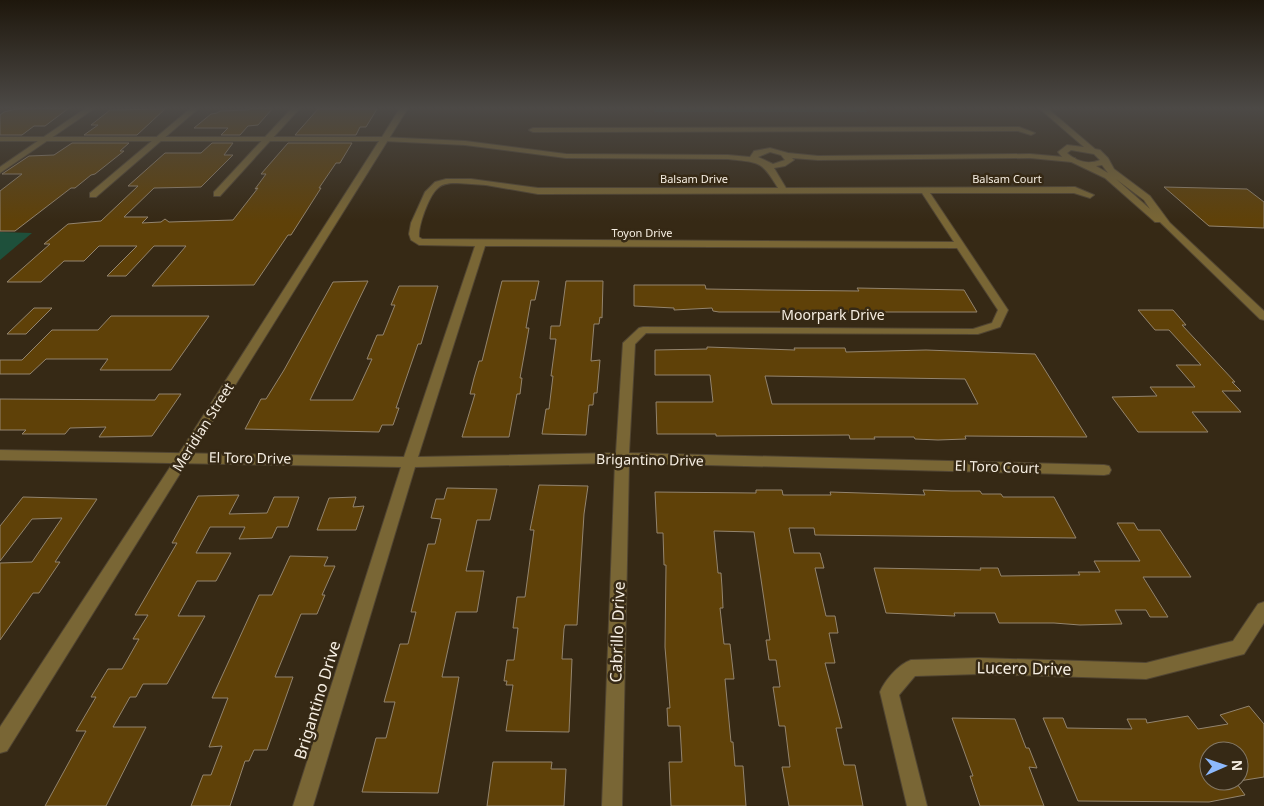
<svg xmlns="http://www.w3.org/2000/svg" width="1264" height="806" viewBox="0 0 1264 806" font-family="'Noto Sans',sans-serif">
<rect width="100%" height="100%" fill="#362915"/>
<!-- built -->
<g fill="#3f2e14">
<polygon points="418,108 654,108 654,112 415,113"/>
<polygon points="865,108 1034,108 1039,113 867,112"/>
</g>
<!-- green -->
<g fill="#1e503b">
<polygon points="654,108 865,108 867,112 654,112"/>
<polygon points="0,232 32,233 0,260"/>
</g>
<!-- building -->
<g fill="#5f4108" stroke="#93846e" fill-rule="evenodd">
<polygon points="69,108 45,126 34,126 22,135 0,135 0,115 4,112 16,109"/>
<polygon points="251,108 273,108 258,125 248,126 240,135 221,135 228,128 194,128 211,114 217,113 220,111 248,110"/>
<polygon points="165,109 137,135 84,135 98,125 91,125 110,110"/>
<polygon points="318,109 377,109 366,127 360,127 356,135 295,135"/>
<polygon points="72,143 129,143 120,151 124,151 95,174 91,175 75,188 71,188 15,231 0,231 0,191 22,174 2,174 29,156 54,155"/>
<polygon points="212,143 233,143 224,155 233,155 201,187 154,188 124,217 148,217 142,223 161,222 165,219 169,222 233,220 258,188 255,189 266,174 261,174 288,143 352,143 340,163 336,163 319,188 321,188 291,235 288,235 254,285 152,286 186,246 154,246 126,276 107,276 137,246 99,246 84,261 64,261 41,282 7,282 50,244 44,244 68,224 101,221 138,186 128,186 165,153 201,153"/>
<polygon points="1164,187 1247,189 1264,202 1264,228 1209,226"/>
<polygon points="368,281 310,400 353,400 372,359 367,359 377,335 383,335 395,305 391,305 399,286 438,286 421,344 418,344 396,408 399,408 393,425 382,425 379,432 245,429 261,399 266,399 284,370 333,282"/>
<polygon points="502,281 539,281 535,300 531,300 526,328 529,328 520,378 522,378 520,394 517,394 509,437 462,437 475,394 470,394 474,378 479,361 482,361"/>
<polygon points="566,281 603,281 602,318 600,317 599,324 594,324 591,361 600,360 597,393 594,393 593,405 589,405 586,435 542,434 546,409 549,409 553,376 551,376 556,339 550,339 551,326 560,326"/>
<polygon points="634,285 705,285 706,289 767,290 859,291 857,288 964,290 977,312 719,312 713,311 712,308 674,310 674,308 634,306"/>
<polygon points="34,308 52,308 26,334 7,334"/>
<polygon points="1138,310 1173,310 1186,325 1182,325 1235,382 1232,382 1241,391 1222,391 1241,412 1192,412 1208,432 1138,432 1112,397 1157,396 1150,387 1195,387 1176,365 1201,365 1169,330 1155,330"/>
<polygon points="111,316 209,316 171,370 100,370 108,359 46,359 30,374 0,374 0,360 22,360 52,330 98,330"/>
<path d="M707 347 795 350 794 348H845L846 352 926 350 1035 354 1087 437 965 436 966 439 938 440 915 439 914 437H874L875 439H850L849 435 716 436V434H657L656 402H713L710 375H655V350L707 349ZM765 376 965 379 978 404H772Z"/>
<polygon points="159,394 181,394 152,436 99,437 106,427 70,428 65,434 22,434 26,430 0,430 0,399 155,400"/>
<polygon points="539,485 588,486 584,514 577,625 565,625 564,629 562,659 572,659 569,732 506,731 513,685 506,685 507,681 504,681 507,660 514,660 518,628 513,628 517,597 525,597 534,530 530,530"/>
<polygon points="447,488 497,489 490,520 477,520 466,571 484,571 477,612 456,612 442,677 459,677 438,793 362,792 376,738 386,738 395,702 384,702 400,644 408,644 416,612 411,612 428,544 435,544 441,519 431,518 436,499 444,499"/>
<polygon points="756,490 782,490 783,495 831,495 830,492 925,495 923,490 951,491 980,491 982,494 1001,494 1003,497 1054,497 1076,538 815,535 814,528 789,528 794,553 820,553 824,568 815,568 826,616 835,616 838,633 829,633 835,663 825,663 842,728 836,728 844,765 855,765 863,806 789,806 782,767 790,767 785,726 779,726 773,687 780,687 776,660 769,660 766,640 770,640 754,532 714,531 718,573 721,573 722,587 723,608 720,608 724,644 730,644 734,679 725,679 731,742 733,742 735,766 743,766 746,806 671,806 669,762 682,762 680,726 668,726 667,708 670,708 665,647 666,565 664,565 663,533 657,533 655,492 756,493"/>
<polygon points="239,495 229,514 267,513 274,497 299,497 288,527 277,527 272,538 239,539 245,527 210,527 196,553 231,553 216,581 197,581 178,616 205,616 167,684 143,684 136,697 130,697 113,727 146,727 106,806 45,806 86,731 76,731 96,697 91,697 108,669 122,669 139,639 133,639 148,615 135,615 177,543 172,543 198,496"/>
<polygon points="23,497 97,499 55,562 60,562 39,593 33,593 0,640 0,563 32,562 62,518 32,519 0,561 0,526"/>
<polygon points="356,497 353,507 364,506 356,530 317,530 329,498"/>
<polygon points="1117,523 1134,523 1138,530 1160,530 1191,577 1143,577 1168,617 1150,617 1146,610 1115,610 1122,624 1080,625 1054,623 999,623 995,613 954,613 955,616 886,613 874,568 981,570 980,568 998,568 1001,576 1080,575 1078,572 1100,572 1094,561 1140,561"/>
<polygon points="290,556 328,557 324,566 335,566 322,595 325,595 317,614 301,614 275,677 293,677 267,750 254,750 249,761 245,761 230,806 191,806 203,775 211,775 222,746 209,747 228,698 212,698 259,595 272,595"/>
<polygon points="1249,706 1264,724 1264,777 1239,781 1239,751 1209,751 1209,781 1235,781 1245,795 1209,802 1078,801 1043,718 1063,718 1067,728 1132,729 1127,719 1146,719 1147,723 1188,716 1198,729 1228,724 1220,715"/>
<polygon points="952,718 1015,719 1026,748 1029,748 1037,768 1029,767 1044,806 980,806 970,776 973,776"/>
<polygon points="493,762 552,762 551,769 566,769 564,806 487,806"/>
</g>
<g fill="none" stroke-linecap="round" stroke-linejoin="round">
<defs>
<g id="minor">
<polygon points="86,108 95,108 0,173 0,167"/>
<polygon points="191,108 199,108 96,197 90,197 90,193"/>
<polygon points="292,108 300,108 220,196 214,196 214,192"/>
<polygon points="1019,127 1035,133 1031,135 1018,131 533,132 529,130 533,128"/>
<path d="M381 137 465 141 566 154 728 155 750 157 754 151 770 148 788 153 818 156 1030 154 1075 158V162H1072L1030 158 818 160 792 158 794 160 785 166 774 168 786 188 1075 187 1094 195 1090 198 1074 193H930L1008 310 1000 327 978 334 646 333 635 344 629 453 1104 465 1109 466 1111 470 1109 474 1104 475 629 463 622 806H602L615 463 415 467 313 806H293L401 467 0 460V450L404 457 475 246 419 245 411 240 409 234 411 223 425 192 435 182 446 179H471L538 188H778C761 160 760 163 728 159L566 158 465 145 384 141H381ZM770 152 781 155 785 160 773 164 758 157ZM457 183 486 185 538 194 922 193 954 242 422 239 419 237C418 226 429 195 438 188 443 183 451 183 457 183ZM485 246 957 248 998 310 992 323 973 329 643 327 639 328 623 343 616 453 418 457Z"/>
<path d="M1264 602V623L1244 654 1146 679 979 674 915 676 899 695 927 806H907L880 692C885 680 899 664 911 660L979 658 1146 663 1233 641 1258 604Z"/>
</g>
<g id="tertiary">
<polygon points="400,108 408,108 7,751 0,753 0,727 180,452 379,141 0,141 0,137 382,137"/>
<path d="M1039 108H1047L1095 149 1100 150 1108 158 1114 169 1150 196 1170 223 1264 311V320L1260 319 1160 222H1155L1105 178 1063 158 1058 152 1067 145 1084 147ZM1071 150 1094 154 1100 160C1088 165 1076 161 1067 153ZM1102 165 1108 173 1096 166ZM1116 179 1144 200 1150 209Z"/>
</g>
</defs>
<!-- minor casing -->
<use href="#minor" stroke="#514532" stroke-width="2"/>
<!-- tertiary casing -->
<use href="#tertiary" stroke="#514532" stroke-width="2"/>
<!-- minor -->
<use href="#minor" fill="#796635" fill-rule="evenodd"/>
<!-- tertiary -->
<use href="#tertiary" fill="#796635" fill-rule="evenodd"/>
</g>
<!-- sky -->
<linearGradient id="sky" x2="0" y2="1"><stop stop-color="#1e170c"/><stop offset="0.49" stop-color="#4c4946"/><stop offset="1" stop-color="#4c4946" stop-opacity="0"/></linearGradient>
<rect width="1264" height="221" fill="url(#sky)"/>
<g text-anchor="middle" stroke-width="5" stroke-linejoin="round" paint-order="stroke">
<!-- far-street labels -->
<g font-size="11" fill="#f6eee2" stroke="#362915">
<text x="694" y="183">Balsam Drive</text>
<text x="1007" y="183">Balsam Court</text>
<text x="642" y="237">Toyon Drive</text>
</g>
<!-- street labels -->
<g font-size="14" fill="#f6eee2" stroke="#362915">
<text x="833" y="320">Moorpark Drive</text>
<text transform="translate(203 427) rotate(-58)" y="5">Meridian Street</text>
<text transform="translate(250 458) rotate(1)" y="5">El Toro Drive</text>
<text transform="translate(650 460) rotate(1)" y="5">Brigantino Drive</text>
<text transform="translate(997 467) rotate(2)" y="5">El Toro Court</text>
</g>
<!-- near-street labels -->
<g font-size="16" fill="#f6eee2" stroke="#362915">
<text transform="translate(617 632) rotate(-88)" y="6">Cabrillo Drive</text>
<text transform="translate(1024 668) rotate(1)" y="6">Lucero Drive</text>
<text transform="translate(317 700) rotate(-73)" y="6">Brigantino Drive</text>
</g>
</g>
<!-- north arrow -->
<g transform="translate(1224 766) rotate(88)"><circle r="24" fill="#362915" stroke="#837867"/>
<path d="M0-4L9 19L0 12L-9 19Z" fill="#8db9fc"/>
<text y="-8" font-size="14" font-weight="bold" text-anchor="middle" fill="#f6eee2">N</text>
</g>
</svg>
